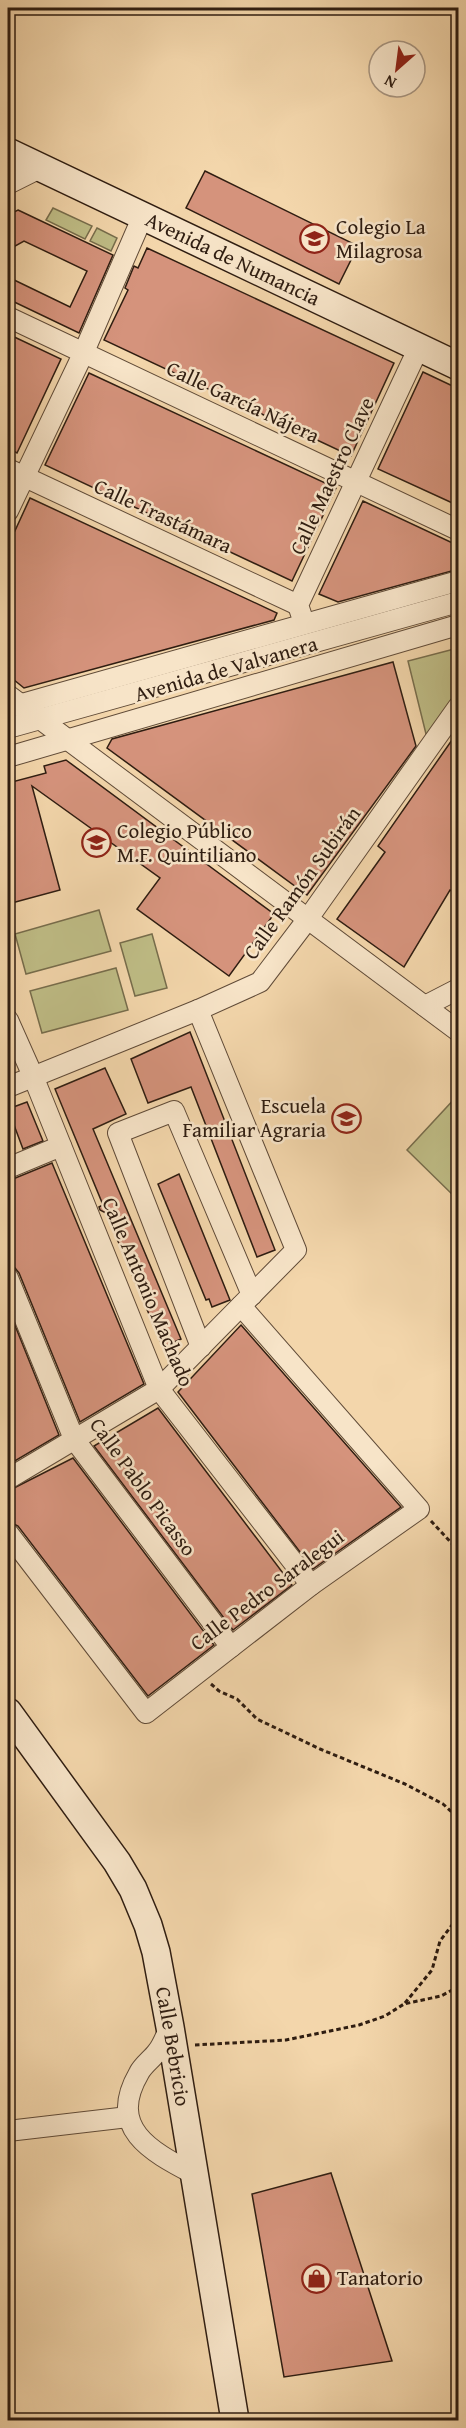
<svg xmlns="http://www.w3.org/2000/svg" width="466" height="2428" viewBox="0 0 466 2428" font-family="'Gentium Book Plus',serif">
<rect width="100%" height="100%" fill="#f3d6ab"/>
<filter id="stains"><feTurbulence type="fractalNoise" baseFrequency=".00333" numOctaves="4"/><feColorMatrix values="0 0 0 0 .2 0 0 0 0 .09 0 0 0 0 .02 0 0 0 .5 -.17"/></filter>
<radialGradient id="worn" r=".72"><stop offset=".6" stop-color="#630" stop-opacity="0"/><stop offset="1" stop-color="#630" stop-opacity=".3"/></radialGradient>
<!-- green -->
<g fill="#bfbd86" stroke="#776d4c" stroke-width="1.5">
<polygon points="53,208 92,226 85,239 46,220"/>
<polygon points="97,228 117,238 111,251 90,241"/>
<polygon points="458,648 458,696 427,738 408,661"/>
<polygon points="99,910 111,951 26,974 15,934"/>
<polygon points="152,934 167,988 135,996 120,943"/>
<polygon points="116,968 128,1010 42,1033 30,991"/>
<polygon points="458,1095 458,1200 407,1150"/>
</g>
<!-- building -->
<g fill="#d5937c" stroke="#2f1d11" stroke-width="1.5">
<polygon points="205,171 358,246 339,284 186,208"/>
<polygon points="18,210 113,255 79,333 8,299 8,277 70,307 87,271 24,241 8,250 8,215"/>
<polygon points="147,248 394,363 351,456 104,340 128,290 125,288 134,266 138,268"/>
<polygon points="8,334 61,359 17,453 8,448"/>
<polygon points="423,372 459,389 459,506 378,469"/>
<polygon points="89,373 336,488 292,581 45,465"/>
<polygon points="30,498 277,613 274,620 24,688 8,675 8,546"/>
<polygon points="363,501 459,546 459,569 338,602 319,594"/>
<polygon points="393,662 416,746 307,895 107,748 112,739"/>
<polygon points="459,730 459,895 450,890 404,967 337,919 385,852 378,846"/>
<polygon points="66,760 274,914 229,976 137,909 160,878 32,786 60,890 8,904 8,783 46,773 44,766"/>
<polygon points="190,1032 275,1250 257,1257 191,1087 148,1103 131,1059"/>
<polygon points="105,1068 126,1114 93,1129 181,1339 163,1347 106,1213 100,1210 99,1207 103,1205 55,1089"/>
<polygon points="27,1102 43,1141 23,1149 8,1109"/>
<polygon points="52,1163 144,1384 80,1422 19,1273 15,1268 8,1266 8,1181"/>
<polygon points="179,1174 230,1300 212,1307 209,1299 206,1300 158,1184"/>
<polygon points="8,1308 59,1435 8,1465"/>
<polygon points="241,1325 401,1507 313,1569 178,1392"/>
<polygon points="158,1408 292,1585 233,1630 94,1446"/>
<polygon points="73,1458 214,1645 148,1696 18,1526 8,1521 8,1491"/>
<polygon points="331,2173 392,2361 284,2377 252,2194"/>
</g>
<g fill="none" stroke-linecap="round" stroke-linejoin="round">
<defs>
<g id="street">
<polyline points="8,184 40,168"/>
<polyline points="8,317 458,530"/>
<polyline points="8,469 298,605"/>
<polyline points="8,511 83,354 142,218"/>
<polyline points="302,617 298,605 419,347"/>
<polyline points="8,695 458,1031"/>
<polyline points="11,707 458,581"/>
<polyline points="8,728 458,602"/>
<polyline points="8,757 458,625"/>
<polyline points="425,1006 458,989"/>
<polyline points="8,1020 33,1076 159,1389 311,1585"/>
<polyline points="8,1087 198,1010 260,982 307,920 458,707"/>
<polyline points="8,1168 61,1146"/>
<polyline points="8,1278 74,1439 231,1647"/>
<polyline points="201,1347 118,1133 174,1111 252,1295"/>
<polyline points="8,1479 159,1389 296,1250 198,1010"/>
<polyline points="8,1533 146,1713 311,1585 419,1509 241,1306"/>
<path d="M170 2027C166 2035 163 2045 157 2052 152 2059 143 2065 139 2073 107 2128 150 2151 194 2174"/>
<polyline points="8,2131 128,2117"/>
</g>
<g id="secondary">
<path id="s1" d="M8 152 458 366"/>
<path id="s2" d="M8 1712 117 1862 133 1889 148 1925 156 1952 170 2027 235 2420"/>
</g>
</defs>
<!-- street casing -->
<use href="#street" stroke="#604b38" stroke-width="22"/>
<!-- secondary casing -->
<use href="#secondary" stroke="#2f1d11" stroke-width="30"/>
<!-- path -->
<g stroke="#2f1d11" stroke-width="3" stroke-dasharray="4.5 3" stroke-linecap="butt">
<polyline points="431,1521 458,1550"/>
<polyline points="211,1684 219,1691 237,1699 257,1719 320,1749 405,1784 443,1804 453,1813 458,1828"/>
<polyline points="405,2003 432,1970 440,1941 458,1917"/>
<polyline points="195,2045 286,2040 359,2025 385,2016 404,2004 441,1996 458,1987"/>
</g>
<!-- street -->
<use href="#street" stroke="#f7e4c8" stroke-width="20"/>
<!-- secondary -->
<use href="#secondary" stroke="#f7e4c8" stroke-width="27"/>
</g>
<!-- icons -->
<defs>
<symbol id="school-ring" viewBox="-11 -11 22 22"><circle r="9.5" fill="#f7e4c8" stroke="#8f2418" stroke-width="1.5"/><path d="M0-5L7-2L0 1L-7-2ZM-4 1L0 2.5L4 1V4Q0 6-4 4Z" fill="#8f2418"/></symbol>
<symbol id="shop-ring" viewBox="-11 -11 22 22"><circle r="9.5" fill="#f7e4c8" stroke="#8f2418" stroke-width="1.5"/><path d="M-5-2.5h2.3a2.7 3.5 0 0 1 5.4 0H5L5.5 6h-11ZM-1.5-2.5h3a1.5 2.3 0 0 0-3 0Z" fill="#8f2418"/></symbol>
</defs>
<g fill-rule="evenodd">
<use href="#school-ring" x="298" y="222" width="33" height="33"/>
<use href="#school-ring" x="80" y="826" width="33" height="33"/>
<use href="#school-ring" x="330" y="1102" width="33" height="33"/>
<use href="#shop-ring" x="300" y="2262" width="33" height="33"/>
</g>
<g text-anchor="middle" stroke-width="5" stroke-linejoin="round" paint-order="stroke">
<!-- poi labels -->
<g font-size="21" fill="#2f1d11" stroke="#f7e4c8" text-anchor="start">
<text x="336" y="234">Colegio La<tspan x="336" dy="24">Milagrosa</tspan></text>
<text x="117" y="838">Colegio Público<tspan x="117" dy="24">M.F. Quintiliano</tspan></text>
<text x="326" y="1113" text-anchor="end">Escuela<tspan x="326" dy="24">Familiar Agraria</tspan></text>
<text x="337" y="2285">Tanatorio</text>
</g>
<!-- street labels -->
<g font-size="21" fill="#2f1d11" stroke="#f7e4c8">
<text dy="7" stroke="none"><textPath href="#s1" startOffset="249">Avenida de Numancia</textPath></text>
<text transform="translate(243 402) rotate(25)" y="7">Calle García Nájera</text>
<text transform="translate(332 476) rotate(-65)" y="7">Calle Maestro Clave</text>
<text transform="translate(163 516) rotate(25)" y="7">Calle Trastámara</text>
<text transform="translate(226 669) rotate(-16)" y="7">Avenida de Valvanera</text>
<text transform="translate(302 883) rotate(-54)" y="7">Calle Ramón Subirán</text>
<text transform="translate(148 1292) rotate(67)" y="7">Calle Antonio Machado</text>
<text transform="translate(143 1487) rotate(54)" y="7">Calle Pablo Picasso</text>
<text transform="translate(267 1590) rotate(-37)" y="7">Calle Pedro Saralegui</text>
<text dy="7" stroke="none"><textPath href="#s2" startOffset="380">Calle Bebricio</textPath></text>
</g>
</g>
<!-- margin -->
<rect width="466" height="2428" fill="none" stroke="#f3d6ab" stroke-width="30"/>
<rect x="9" y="9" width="448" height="2410" fill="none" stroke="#2f1d11" stroke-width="3"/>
<rect x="15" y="15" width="436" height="2398" fill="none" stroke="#2f1d11" stroke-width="1.5"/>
<!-- north arrow -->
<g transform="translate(397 69) rotate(208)"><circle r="28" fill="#f7e4c8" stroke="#a7947f" stroke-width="1.5"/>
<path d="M0-4.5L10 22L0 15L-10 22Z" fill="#8f2418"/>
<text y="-9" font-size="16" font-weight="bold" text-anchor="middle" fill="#2f1d11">N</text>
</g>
<rect width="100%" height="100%" filter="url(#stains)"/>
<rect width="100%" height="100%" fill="url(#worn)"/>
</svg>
